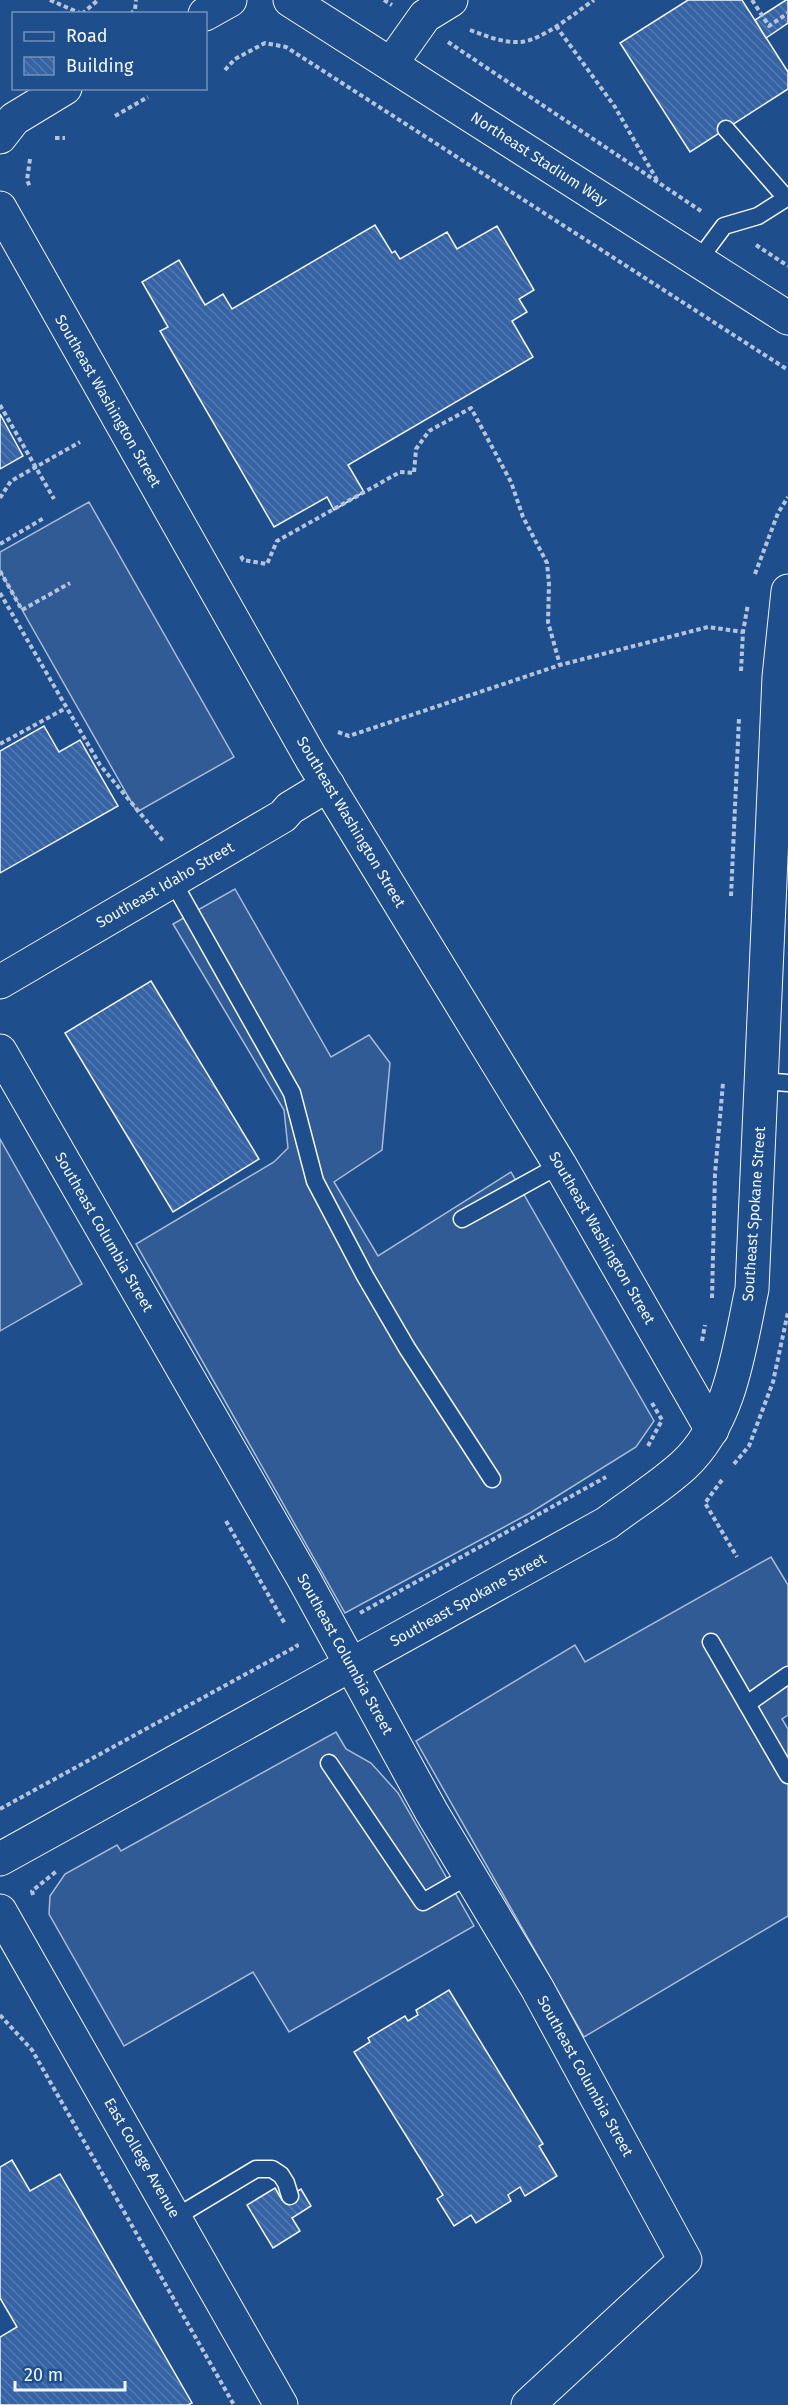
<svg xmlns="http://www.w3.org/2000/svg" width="788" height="2405" viewBox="0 0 788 2405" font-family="'Fira Sans',sans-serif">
<defs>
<pattern id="building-back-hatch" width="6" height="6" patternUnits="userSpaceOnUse" patternTransform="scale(1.5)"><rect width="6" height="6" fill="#3563a3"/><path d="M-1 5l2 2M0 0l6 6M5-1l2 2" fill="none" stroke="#537ab1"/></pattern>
</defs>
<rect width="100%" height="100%" fill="#1f4e8c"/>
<!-- parking -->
<g fill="#305b95" stroke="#a8bbd7" stroke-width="1.5">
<polygon points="89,502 234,757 137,812 0,571 0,552"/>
<polygon points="235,889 331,1057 369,1035 390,1063 382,1150 334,1182 378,1256 511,1172 654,1421 636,1447 530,1513 345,1613 136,1244 274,1162 288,1148 284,1110 173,924"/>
<polygon points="0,1139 82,1284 0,1331"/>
<polygon points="771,1557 788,1585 788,1715 782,1719 788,1729 788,1916 584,2037 416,1741 575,1645 585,1662"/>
<polygon points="336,1732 346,1749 371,1763 398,1793 474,1926 289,2032 253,1972 124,2046 49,1914 50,1896 65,1874 117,1845 121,1851"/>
</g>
<!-- building -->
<g fill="url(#building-back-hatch)" stroke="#f2f6ff" stroke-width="1.5">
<polygon points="688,0 742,0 788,72 788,89 690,152 620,43"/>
<polygon points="786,0 788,0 788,23 766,38 755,20"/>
<polygon points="375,225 392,253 395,251 400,259 447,232 457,249 497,226 534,290 519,299 527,312 512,321 533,357 348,465 364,492 334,510 327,497 274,527 160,331 168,327 142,282 179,260 205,305 223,294 232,309"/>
<polygon points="0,414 23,456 0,469"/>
<polygon points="44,726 59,752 80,740 118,806 0,873 0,751"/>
<polygon points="151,981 259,1159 173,1212 65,1033"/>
<polygon points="449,1990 543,2144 539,2146 557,2176 525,2196 520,2187 508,2195 511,2201 476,2223 471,2215 454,2226 437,2199 443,2195 354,2052 370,2042 368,2038 405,2016 408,2021 418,2015 416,2010"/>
<polygon points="12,2160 30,2191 60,2174 192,2403 188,2405 0,2405 0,2337 17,2327 0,2298 0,2167"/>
<polygon points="275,2188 282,2200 301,2189 311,2206 292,2218 300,2231 273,2248 247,2205"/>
</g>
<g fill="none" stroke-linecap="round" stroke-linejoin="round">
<defs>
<g id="service">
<polyline points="726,129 786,198"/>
<polyline points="698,261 724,226 758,216 788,197"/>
<polyline points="172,880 292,1093 315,1181 365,1276 407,1348 492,1479"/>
<polyline points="762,1081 788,1083"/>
<polyline points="462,1219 560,1165"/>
<polyline points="711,1642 788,1775"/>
<polyline points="747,1704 788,1675"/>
<polyline points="329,1763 423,1902 470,1875"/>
<polyline points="176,2217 256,2169 272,2169 281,2175 286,2183 290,2196"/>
</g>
<g id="minor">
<polyline points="205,14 230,0"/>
<polyline points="391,64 425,16 451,0"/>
<polyline points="0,137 14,119 65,88"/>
<polyline points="0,208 311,758 560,1165 712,1430"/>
<polyline points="0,982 283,816 290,808 328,785"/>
<polyline points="0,1051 305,1581 431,1811 537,1988 685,2260 528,2405"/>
<path d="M0 1859 607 1523C632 1504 660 1487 684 1465 731 1421 739 1349 752 1289L779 677 788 591"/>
<polyline points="0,1911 281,2405"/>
</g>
<polyline id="secondary" points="290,0 788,318"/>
</defs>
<!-- service casing -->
<use href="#service" stroke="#f2f6ff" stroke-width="19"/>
<!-- minor casing -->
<use href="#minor" stroke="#f2f6ff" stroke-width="35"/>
<!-- secondary casing -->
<use href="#secondary" stroke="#f2f6ff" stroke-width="35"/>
<!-- path -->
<g stroke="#b3c4dc" stroke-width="4" stroke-dasharray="4.5 3" stroke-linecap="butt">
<polyline points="50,0 82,14"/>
<polyline points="384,0 392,5"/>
<polyline points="752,0 769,26 788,13"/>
<polyline points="82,14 98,0"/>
<polyline points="130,14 135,10 136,0"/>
<polyline points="556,26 615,107 657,180"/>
<path d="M470 30C486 36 503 43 520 42 542 41 576 12 594 0"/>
<polyline points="448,42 701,211"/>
<polyline points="225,70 235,59 265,43 286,47 788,370"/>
<polyline points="115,116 148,97"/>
<polyline points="55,138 65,138"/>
<polyline points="30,159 27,180 30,187"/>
<polyline points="756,245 788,266"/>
<polyline points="0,405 54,499"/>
<polyline points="0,498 11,481 80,442"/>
<polyline points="0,544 44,518"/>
<polyline points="241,556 243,560 267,564 277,541 400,472 414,473 416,449 429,431 471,408 511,482 523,517 547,563 549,584 548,622 560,665"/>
<polyline points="0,571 22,610 70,583"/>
<polyline points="755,574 778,513 788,497"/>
<polyline points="0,593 100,765 164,842"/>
<polyline points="741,671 743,632 748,604"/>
<polyline points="338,732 349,736 560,665 708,627 743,632"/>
<polyline points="0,744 66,708"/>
<polyline points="731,896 739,718"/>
<polyline points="712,1298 715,1174 723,1083"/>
<polyline points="702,1341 705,1325"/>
<polyline points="648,1446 662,1420 652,1403"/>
<polyline points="734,1464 749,1446 773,1382 788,1312"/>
<polyline points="722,1480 705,1503 737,1557"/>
<polyline points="226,1521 285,1624"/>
<polyline points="360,1613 606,1477"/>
<polyline points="0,1809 297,1646 296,1644"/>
<polyline points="33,1895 32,1891 58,1870"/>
<polyline points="0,2015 32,2050 234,2405"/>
</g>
<!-- service -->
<use href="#service" stroke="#1f4e8c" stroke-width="16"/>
<!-- minor -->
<use href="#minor" stroke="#1f4e8c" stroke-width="33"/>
<!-- secondary -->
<use href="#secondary" stroke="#1f4e8c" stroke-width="33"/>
</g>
<g text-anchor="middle" stroke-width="4.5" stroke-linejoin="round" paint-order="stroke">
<!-- street labels -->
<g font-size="15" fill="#f2f6ff" stroke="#1f4e8c">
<text transform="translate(539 159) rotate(33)" y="5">Northeast Stadium Way</text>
<text transform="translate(108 401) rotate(60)" y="5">Southeast Washington Street</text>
<text transform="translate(351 822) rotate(59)" y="5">Southeast Washington Street</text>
<text transform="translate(165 885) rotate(-30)" y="5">Southeast Idaho Street</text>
<text transform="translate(754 1214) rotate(-86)" y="5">Southeast Spokane Street</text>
<text transform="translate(104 1232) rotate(60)" y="5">Southeast Columbia Street</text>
<text transform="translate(602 1238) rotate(60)" y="5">Southeast Washington Street</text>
<text transform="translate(468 1600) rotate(-29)" y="5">Southeast Spokane Street</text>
<text transform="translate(345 1654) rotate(61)" y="5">Southeast Columbia Street</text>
<text transform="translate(585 2076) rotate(61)" y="5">Southeast Columbia Street</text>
<text transform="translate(142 2158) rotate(60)" y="5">East College Avenue</text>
</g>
</g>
<!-- legend -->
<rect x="12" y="12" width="195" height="78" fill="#1f4e8c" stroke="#7391ba" stroke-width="1.5"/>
<rect x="24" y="32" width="30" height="9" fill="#1f4e8c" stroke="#7391ba" stroke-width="1.5"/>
<text x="66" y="42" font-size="18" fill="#f2f6ff">Road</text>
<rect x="24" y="57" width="30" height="18" fill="url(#building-back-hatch)" stroke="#7391ba" stroke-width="1.5"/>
<text x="66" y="72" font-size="18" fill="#f2f6ff">Building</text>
<!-- scale -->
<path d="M15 2381v9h110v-9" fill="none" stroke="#f2f6ff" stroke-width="3"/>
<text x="24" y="2381" font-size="18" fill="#f2f6ff" stroke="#1f4e8c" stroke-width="4.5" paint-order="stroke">20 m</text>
</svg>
